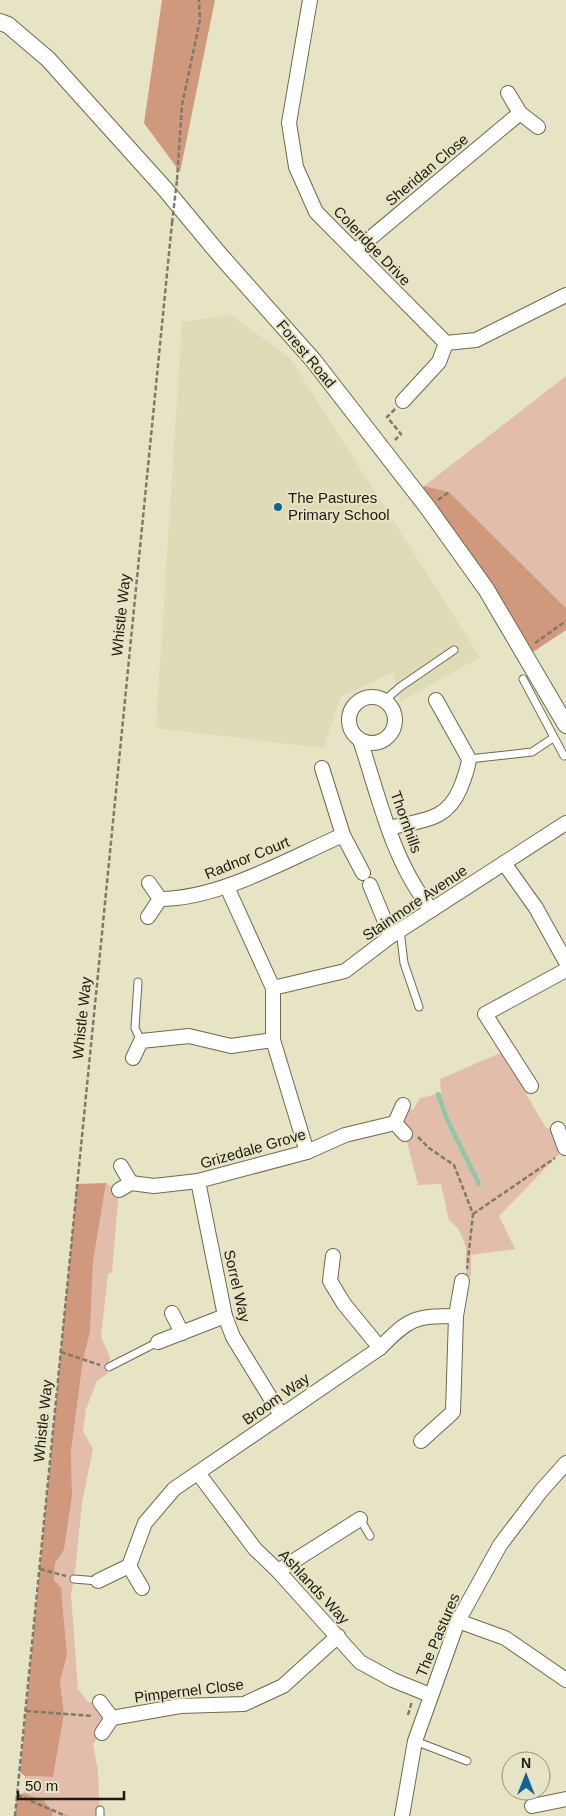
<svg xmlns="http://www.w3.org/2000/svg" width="566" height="1816" viewBox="0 0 566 1816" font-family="Arial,sans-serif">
<rect width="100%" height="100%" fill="#e7e4c6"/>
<!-- built -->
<polygon fill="#dedbb6" points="231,315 290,358 480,657 400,702 393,672 341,697 323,748 156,728 182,322"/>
<!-- green -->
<g fill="#e3bdab">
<polygon points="566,376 566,608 449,492 424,486"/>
<polygon points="507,1050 531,1086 525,1092 546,1128 558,1129 565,1148 499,1216 515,1249 471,1255 471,1276 466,1276 466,1247 458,1228 449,1220 441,1184 418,1185 405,1134 395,1123 403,1105 413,1110 420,1098 441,1093 440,1079"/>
<path d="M106 1183 119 1190 112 1272 108 1274 101 1337 110 1357 107 1374 97 1381 86 1409 83 1431 93 1449 82 1503 75 1573 71 1594 78 1689 88 1702H100L112 1718 93 1744 98 1771 100 1816H52C52 1801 36 1797 24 1793L25 1776 53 1777 64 1714 60 1682 67 1655 61 1588 54 1580 55 1563 64 1550 72 1496 71 1454 83 1360 90 1332 93 1262Z"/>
</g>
<!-- forest -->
<g fill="#d0987d">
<polygon points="162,0 215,0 180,172 144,123"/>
<polygon points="424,486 449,492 566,608 566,630 527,656 416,492"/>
<polygon points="106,1183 93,1262 90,1332 83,1360 71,1452 72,1496 64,1550 55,1563 54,1580 61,1588 67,1655 60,1682 64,1714 53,1777 25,1776 20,1772 77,1184"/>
<polygon points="24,1793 43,1800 52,1810 52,1816 15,1816 17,1795"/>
</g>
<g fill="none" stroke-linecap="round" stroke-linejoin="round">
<!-- stream -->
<polyline stroke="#8dc8a7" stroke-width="4.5" points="438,1094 446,1117 479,1184"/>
<defs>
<g id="service">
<polyline points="523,679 564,756"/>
<polyline points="385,700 400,687 454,650"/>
<polyline points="469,759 532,752 553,738"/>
<polyline points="400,930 404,963 419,1007"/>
<polyline points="138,982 135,1028 141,1041"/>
<polyline points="109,1367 158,1342"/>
<polyline points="360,1519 370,1536"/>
<polyline points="74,1579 98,1581"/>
<polyline points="415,1741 467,1761"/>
<polyline points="100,1816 100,1810"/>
</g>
<g id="minor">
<polyline points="310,0 289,123 296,167 316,212 446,343 476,340 566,295"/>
<polyline points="508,93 520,113 538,127"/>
<polyline points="355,251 520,113"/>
<polyline points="403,401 439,362 446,343"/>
<circle cx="372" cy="720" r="23"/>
<path d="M360 740C379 797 393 864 432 910"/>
<polyline points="322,768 343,835 363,873"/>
<path d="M389 828C421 820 446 822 460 789 464 779 468 769 469 759L436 700"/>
<polyline points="504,863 536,908 566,962"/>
<polyline points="149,883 160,899"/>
<polyline points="370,885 391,936"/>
<polyline points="227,887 273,988 273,1040 307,1152"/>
<path d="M160 899C220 899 288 859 343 835"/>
<polyline points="148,917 160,899"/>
<polyline points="273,988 345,971 391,936 566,823"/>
<polyline points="133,1058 141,1041 189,1036 231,1046 273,1040"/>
<polyline points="531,1086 485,1014 566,970"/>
<polyline points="395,1123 403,1105"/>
<polyline points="395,1123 405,1134"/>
<polyline points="558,1129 565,1148"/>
<polyline points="121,1166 131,1183"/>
<polyline points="198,1181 225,1316 233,1337 281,1415"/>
<polyline points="119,1190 131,1183 154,1186 198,1181 307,1152 345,1135 395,1123"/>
<polyline points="333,1256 330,1281 344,1304 380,1348"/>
<polyline points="172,1313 182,1333"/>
<polyline points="456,1316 462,1281"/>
<polyline points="158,1342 225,1316"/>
<polyline points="198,1473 255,1549 278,1571 360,1662 393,1680 430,1695"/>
<polyline points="129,1566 142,1588"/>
<polyline points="278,1571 360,1519"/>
<path d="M98 1581 129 1566 145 1523 174 1489 380 1348C409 1318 415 1316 456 1316L453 1412 421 1441"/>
<polyline points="458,1621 505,1638 566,1680"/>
<polyline points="100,1702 112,1718"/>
<polyline points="112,1718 180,1706 244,1704 283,1686 338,1636"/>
<polyline points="102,1733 112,1718"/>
<polyline points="532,1806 566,1799"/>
<polyline points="402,1816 415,1741 458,1621 500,1545 541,1491 566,1463"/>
</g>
<polyline id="tertiary" points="0,22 8,25 48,59 165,189 219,254 313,360 428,508 486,589 566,725"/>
</defs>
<!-- service casing -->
<use href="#service" stroke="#6c6a4f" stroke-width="9"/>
<!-- minor casing -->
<use href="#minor" stroke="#6c6a4f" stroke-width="16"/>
<!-- tertiary casing -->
<use href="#tertiary" stroke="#6c6a4f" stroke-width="18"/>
<!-- path -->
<g stroke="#7d7b67" stroke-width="2.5" stroke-dasharray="5 2.5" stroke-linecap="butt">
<polyline points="177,180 182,105 200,20 199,0"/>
<polyline points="395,409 387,417 401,434 395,440"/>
<polyline points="438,500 449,492"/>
<polyline points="535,643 566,621"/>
<polyline points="418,1137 429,1148 454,1165 473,1214 467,1269"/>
<polyline points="473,1214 555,1158"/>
<polyline points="61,1352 100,1365"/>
<polyline points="40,1569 66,1576"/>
<polyline points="26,1711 93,1716"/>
<polyline points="408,1715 412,1701"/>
<polyline points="17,1795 66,1816"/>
<polyline points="15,1816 172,223"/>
</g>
<!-- service -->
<use href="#service" stroke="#fff" stroke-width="7"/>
<!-- minor -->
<use href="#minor" stroke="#fff" stroke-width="14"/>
<!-- tertiary -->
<use href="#tertiary" stroke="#fff" stroke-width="16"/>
<!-- path-bridge -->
<polyline stroke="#7d7b67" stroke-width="2.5" stroke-dasharray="5 2.5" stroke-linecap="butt" points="172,223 177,180"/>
</g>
<!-- markers -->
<circle fill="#156295" stroke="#e7e4c6" stroke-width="2" cx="278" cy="507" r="5"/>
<g text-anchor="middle" stroke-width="4" stroke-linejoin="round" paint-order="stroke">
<!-- street labels -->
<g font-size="15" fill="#1b1a10" stroke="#e7e4c6">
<text transform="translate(427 170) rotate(-40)" y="5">Sheridan Close</text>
<text transform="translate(372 246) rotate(46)" y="5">Coleridge Drive</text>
<text transform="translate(306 354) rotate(50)" y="5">Forest Road</text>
<text transform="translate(121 615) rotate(-84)" y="5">Whistle Way</text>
<text transform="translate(406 822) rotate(70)" y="5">Thornhills</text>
<text transform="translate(247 858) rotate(-22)" y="5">Radnor Court</text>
<text transform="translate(415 903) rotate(-34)" y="5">Stainmore Avenue</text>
<text transform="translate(82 1018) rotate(-84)" y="5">Whistle Way</text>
<text transform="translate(253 1149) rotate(-16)" y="5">Grizedale Grove</text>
<text transform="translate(237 1286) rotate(77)" y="5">Sorrel Way</text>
<text transform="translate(276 1399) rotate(-35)" y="5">Broom Way</text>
<text transform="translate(43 1421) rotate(-84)" y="5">Whistle Way</text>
<text transform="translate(314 1587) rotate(47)" y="5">Ashlands Way</text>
<text transform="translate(438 1635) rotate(-67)" y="5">The Pastures</text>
<text transform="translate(189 1691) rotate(-7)" y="5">Pimpernel Close</text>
</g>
<!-- poi labels -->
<g font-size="15" fill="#1b1a10" stroke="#e7e4c6" text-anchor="start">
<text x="288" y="503">The Pastures<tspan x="288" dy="17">Primary School</tspan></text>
</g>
</g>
<!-- north arrow -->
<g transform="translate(526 1776)"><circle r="24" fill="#e7e4c6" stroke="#95937d"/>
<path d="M0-4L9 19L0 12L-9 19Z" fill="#156295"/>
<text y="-8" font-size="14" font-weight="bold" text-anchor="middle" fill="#1b1a10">N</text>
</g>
<!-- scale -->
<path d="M18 1791v8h106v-8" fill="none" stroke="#1b1a10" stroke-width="2.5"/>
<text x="25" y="1791" font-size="15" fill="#1b1a10" stroke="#e7e4c6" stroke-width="4" paint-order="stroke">50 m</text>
</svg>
